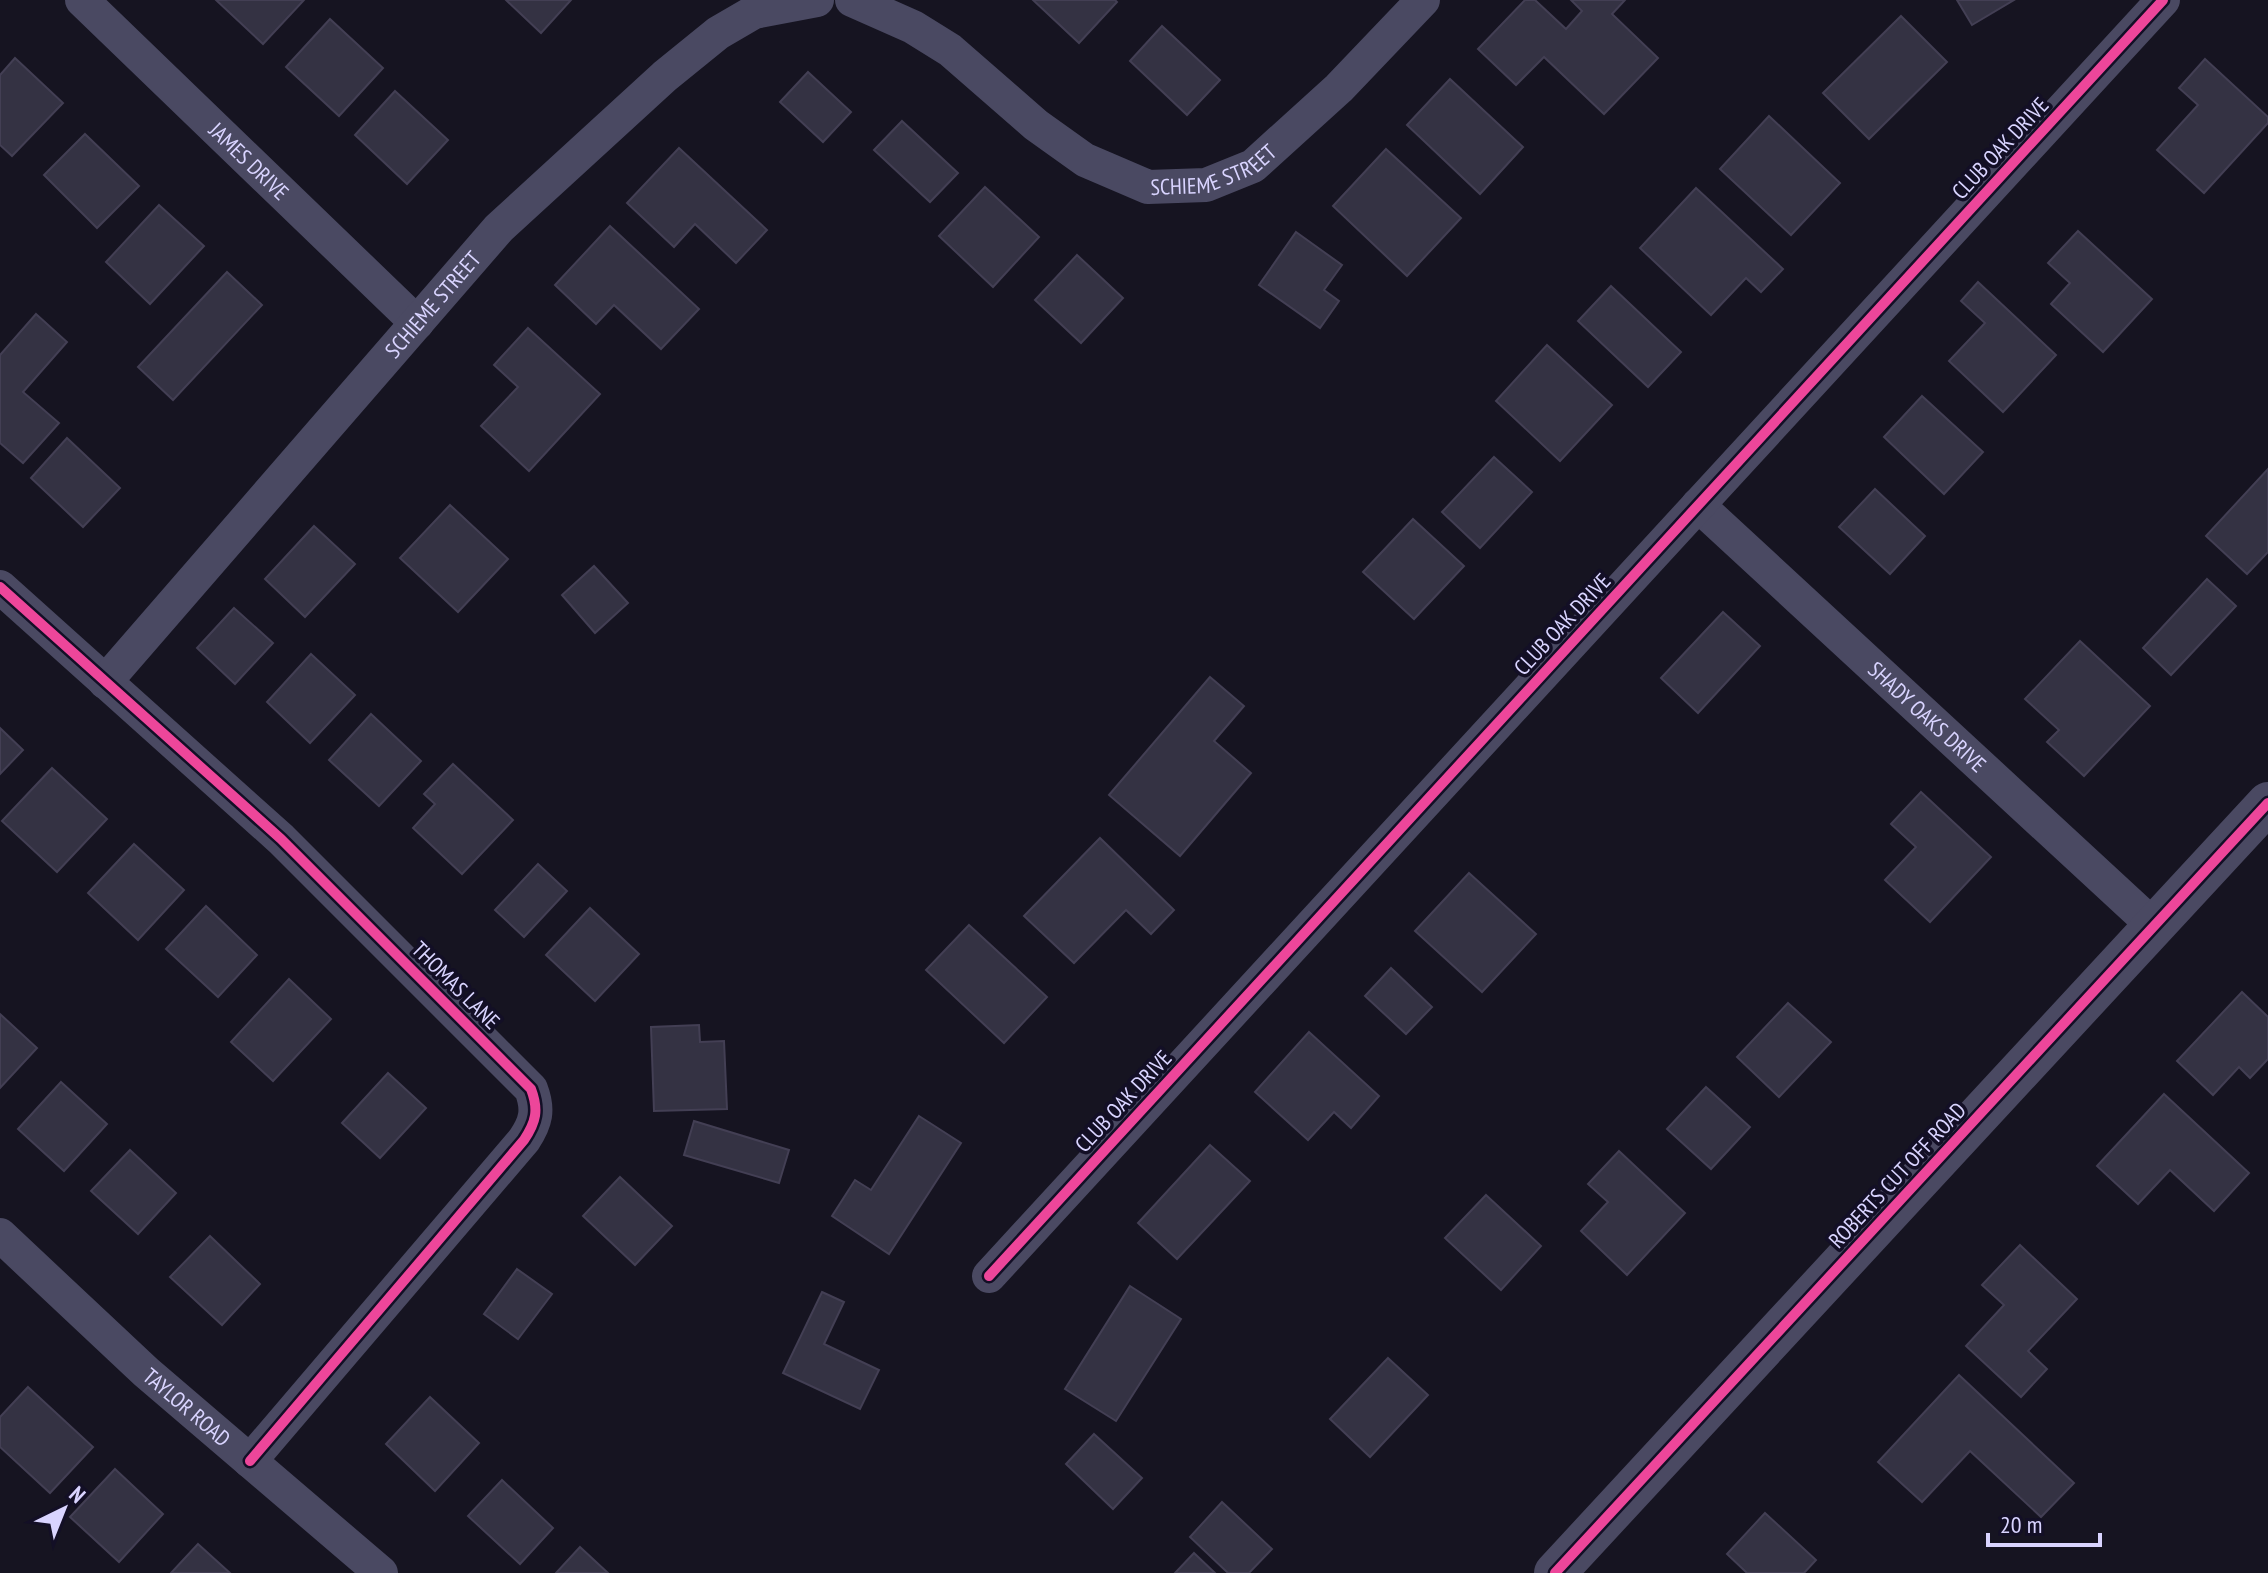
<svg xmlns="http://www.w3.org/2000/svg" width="2268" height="1573" viewBox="0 0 2268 1573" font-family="'PT Sans Narrow',sans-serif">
<rect width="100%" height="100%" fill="#161421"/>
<!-- building -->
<g fill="#343243" stroke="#433f54" stroke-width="2">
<polygon points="216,0 304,0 263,44"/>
<polygon points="506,0 571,0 541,33"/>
<polygon points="1033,0 1115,0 1117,2 1079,43"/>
<polygon points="1525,0 1535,0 1566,29 1582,11 1571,0 1625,0 1612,14 1658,58 1604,114 1544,57 1516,85 1478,49"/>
<polygon points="1957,0 2014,0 1972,25"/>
<polygon points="1901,16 1947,62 1869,139 1823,93"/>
<polygon points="330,19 383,68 339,116 286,67"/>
<polygon points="1162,26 1220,80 1187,115 1130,61"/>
<polygon points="15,58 63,103 12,156 0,145 0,75"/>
<polygon points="2205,59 2268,117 2268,123 2204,193 2157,150 2198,105 2179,88"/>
<polygon points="808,72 851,112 823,142 780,102"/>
<polygon points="1450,79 1523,147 1480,194 1407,125"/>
<polygon points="395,91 448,140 407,184 355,135"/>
<polygon points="1769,116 1840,183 1791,235 1720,169"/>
<polygon points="902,121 958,173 930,202 874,150"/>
<polygon points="85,134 139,186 97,228 44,175"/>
<polygon points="679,148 767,230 736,263 695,224 674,247 627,203"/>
<polygon points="1386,149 1461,218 1407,276 1333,206"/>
<polygon points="985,187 1039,237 993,287 939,236"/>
<polygon points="1696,188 1783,269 1761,292 1746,278 1711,315 1640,248"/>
<polygon points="159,205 204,246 150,304 106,262"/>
<polygon points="610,226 699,309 661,349 614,305 596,324 555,285"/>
<polygon points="2078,231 2152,299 2103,352 2051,304 2070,283 2048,263"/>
<polygon points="1296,232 1342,265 1324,290 1339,301 1320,328 1259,285"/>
<polygon points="1077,255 1123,298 1081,343 1035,300"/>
<polygon points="227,272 262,305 173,400 138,367"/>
<polygon points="1978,282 2056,355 2003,412 1949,361 1985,323 1961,301"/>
<polygon points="1611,286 1681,352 1648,387 1578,321"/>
<polygon points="36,314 67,342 23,392 59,423 23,463 0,443 0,355"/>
<polygon points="528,328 600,394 529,471 481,426 518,387 494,365"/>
<polygon points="1547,345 1612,405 1560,461 1496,401"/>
<polygon points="1922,396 1983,452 1944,494 1884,437"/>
<polygon points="67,438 120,488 83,527 31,478"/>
<polygon points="1494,457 1532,492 1480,548 1442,512"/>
<polygon points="2268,469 2268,552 2247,574 2206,536"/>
<polygon points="1875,489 1925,536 1890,574 1839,527"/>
<polygon points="450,505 508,559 458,612 400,558"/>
<polygon points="1413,519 1464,566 1414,619 1363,572"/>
<polygon points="314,526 355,564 305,617 265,579"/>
<polygon points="594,566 628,603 595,633 562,595"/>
<polygon points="2207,579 2236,606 2171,675 2143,648"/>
<polygon points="234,608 273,643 235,684 197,648"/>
<polygon points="1723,612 1760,646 1698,713 1661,678"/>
<polygon points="2080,641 2150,706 2084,776 2047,742 2059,730 2025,699"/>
<polygon points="311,654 355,695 310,743 267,702"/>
<polygon points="1210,677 1244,706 1214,741 1251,773 1180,856 1109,795"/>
<polygon points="371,714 421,761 379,806 329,760"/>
<polygon points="0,728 23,750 0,774"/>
<polygon points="453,764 513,820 462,874 413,828 435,804 424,794"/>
<polygon points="52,768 107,819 57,872 2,821"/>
<polygon points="1921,792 1991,857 1930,922 1885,880 1916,847 1891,824"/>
<polygon points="1100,838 1174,910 1151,934 1126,910 1074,963 1024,916"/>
<polygon points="134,844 184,890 138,940 88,893"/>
<polygon points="538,864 567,891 524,937 495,910"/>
<polygon points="1469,873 1536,934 1482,992 1415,931"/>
<polygon points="206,906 257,955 218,997 166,949"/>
<polygon points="590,908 639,954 595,1001 546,955"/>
<polygon points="969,925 1047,997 1004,1043 926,970"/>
<polygon points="1391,968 1432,1007 1406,1034 1365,996"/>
<polygon points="289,979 331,1019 273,1081 231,1042"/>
<polygon points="2242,992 2268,1017 2268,1059 2250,1078 2239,1067 2213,1095 2177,1061"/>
<polygon points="1788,1003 1831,1042 1779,1097 1737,1057"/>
<polygon points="0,1014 37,1048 0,1088"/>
<polygon points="699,1025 700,1042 724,1041 727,1109 654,1111 651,1027"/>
<polygon points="1309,1032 1379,1096 1351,1128 1334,1112 1308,1140 1255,1092"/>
<polygon points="388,1073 426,1108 380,1158 342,1123"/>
<polygon points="61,1082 107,1124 64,1171 18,1129"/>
<polygon points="1706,1087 1750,1127 1711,1169 1667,1129"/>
<polygon points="2164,1094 2249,1173 2214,1211 2170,1170 2138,1204 2097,1166"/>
<polygon points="919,1116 961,1143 889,1254 832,1216 855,1180 871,1190"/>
<polygon points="694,1121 789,1150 779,1183 684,1155"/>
<polygon points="1210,1145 1250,1181 1177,1259 1138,1223"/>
<polygon points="130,1150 176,1193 138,1234 91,1191"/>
<polygon points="1619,1151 1685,1213 1627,1275 1581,1231 1608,1202 1588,1184"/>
<polygon points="620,1177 672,1226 635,1265 583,1216"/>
<polygon points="1486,1195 1541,1246 1501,1290 1445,1238"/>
<polygon points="210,1236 260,1284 222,1325 170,1277"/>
<polygon points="2020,1245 2077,1299 2028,1351 2047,1369 2021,1397 1966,1346 2004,1305 1982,1285"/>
<polygon points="517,1269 552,1294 518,1339 484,1314"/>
<polygon points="1130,1286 1181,1319 1116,1421 1065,1389"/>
<polygon points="822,1292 844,1302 824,1344 879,1370 860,1409 783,1373"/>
<polygon points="1388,1358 1428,1395 1370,1457 1330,1419"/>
<polygon points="1959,1375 2074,1483 2041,1517 1970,1451 1922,1502 1878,1462"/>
<polygon points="28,1387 93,1447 50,1493 0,1447 0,1417"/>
<polygon points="430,1397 479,1443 435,1491 386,1444"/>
<polygon points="1094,1434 1142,1478 1113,1509 1066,1464"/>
<polygon points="115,1469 163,1514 119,1562 70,1517"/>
<polygon points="502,1480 553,1528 520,1564 468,1516"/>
<polygon points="1222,1502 1272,1549 1249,1573 1228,1573 1190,1537"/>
<polygon points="1765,1513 1816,1560 1804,1573 1747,1573 1727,1554"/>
<polygon points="198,1544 230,1573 171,1573"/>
<polygon points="580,1547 608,1573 556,1573"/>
<polygon points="1194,1553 1215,1573 1175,1573"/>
</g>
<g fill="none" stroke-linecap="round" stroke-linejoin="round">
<!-- minor -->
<g stroke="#4a4962" stroke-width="34">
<path id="s1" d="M82 0 417 323"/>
<path id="s2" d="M852 0 913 27 950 50 1036 125 1085 160 1148 187 1206 185 1253 166 1339 88 1423 0"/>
<path id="s3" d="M1698 505 2155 927"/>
<path d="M0 587 281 839 531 1089C539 1110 536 1122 524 1140L250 1461"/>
<path id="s4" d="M105 682 499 228 665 76 718 33 754 12 817 0"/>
<path id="s5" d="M0 1235 146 1372 381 1573"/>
<polyline points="989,1276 2163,0"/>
</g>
<!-- tertiary -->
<polyline stroke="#4a4962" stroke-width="42" points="1555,1573 2268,803"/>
<defs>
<g id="cycleway">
<path d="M0 587 281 839 531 1089C539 1110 536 1122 524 1140L250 1461"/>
<polyline points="989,1276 2163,0"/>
<polyline points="1555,1573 2268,803"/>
</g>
</defs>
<!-- cycleway casing -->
<use href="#cycleway" stroke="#130f26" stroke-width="15"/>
<!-- cycleway -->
<use href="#cycleway" stroke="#ed469a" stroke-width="10"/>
</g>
<g text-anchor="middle" stroke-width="7" stroke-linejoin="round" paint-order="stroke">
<!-- street labels -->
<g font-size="22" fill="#d9d4ff" stroke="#130f26">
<text transform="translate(2000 148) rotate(-47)" y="8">CLUB OAK DRIVE</text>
<text dy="8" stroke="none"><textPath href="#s1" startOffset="232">JAMES DRIVE</textPath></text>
<text dy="8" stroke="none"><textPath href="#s2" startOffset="422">SCHIEME STREET</textPath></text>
<text dy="8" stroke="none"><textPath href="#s4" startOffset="500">SCHIEME STREET</textPath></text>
<text transform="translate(1562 624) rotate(-47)" y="8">CLUB OAK DRIVE</text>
<text dy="8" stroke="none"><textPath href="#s3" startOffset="312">SHADY OAKS DRIVE</textPath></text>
<text transform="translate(456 985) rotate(45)" y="8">THOMAS LANE</text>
<text transform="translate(1123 1101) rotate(-47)" y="8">CLUB OAK DRIVE</text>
<text transform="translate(1897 1175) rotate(-47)" y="8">ROBERTS CUT OFF ROAD</text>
<text dy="8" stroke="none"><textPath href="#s5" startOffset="254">TAYLOR ROAD</textPath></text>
</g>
</g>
<!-- north arrow -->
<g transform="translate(64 1509) rotate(43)" stroke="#130f26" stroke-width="6" paint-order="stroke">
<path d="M0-6L14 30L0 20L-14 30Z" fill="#d9d4ff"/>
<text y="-12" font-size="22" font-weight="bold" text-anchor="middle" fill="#d9d4ff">N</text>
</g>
<!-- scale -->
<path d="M1988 1533v12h112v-12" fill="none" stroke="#d9d4ff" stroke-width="4"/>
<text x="2000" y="1533" font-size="24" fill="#d9d4ff" stroke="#130f26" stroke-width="6" paint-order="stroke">20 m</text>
</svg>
